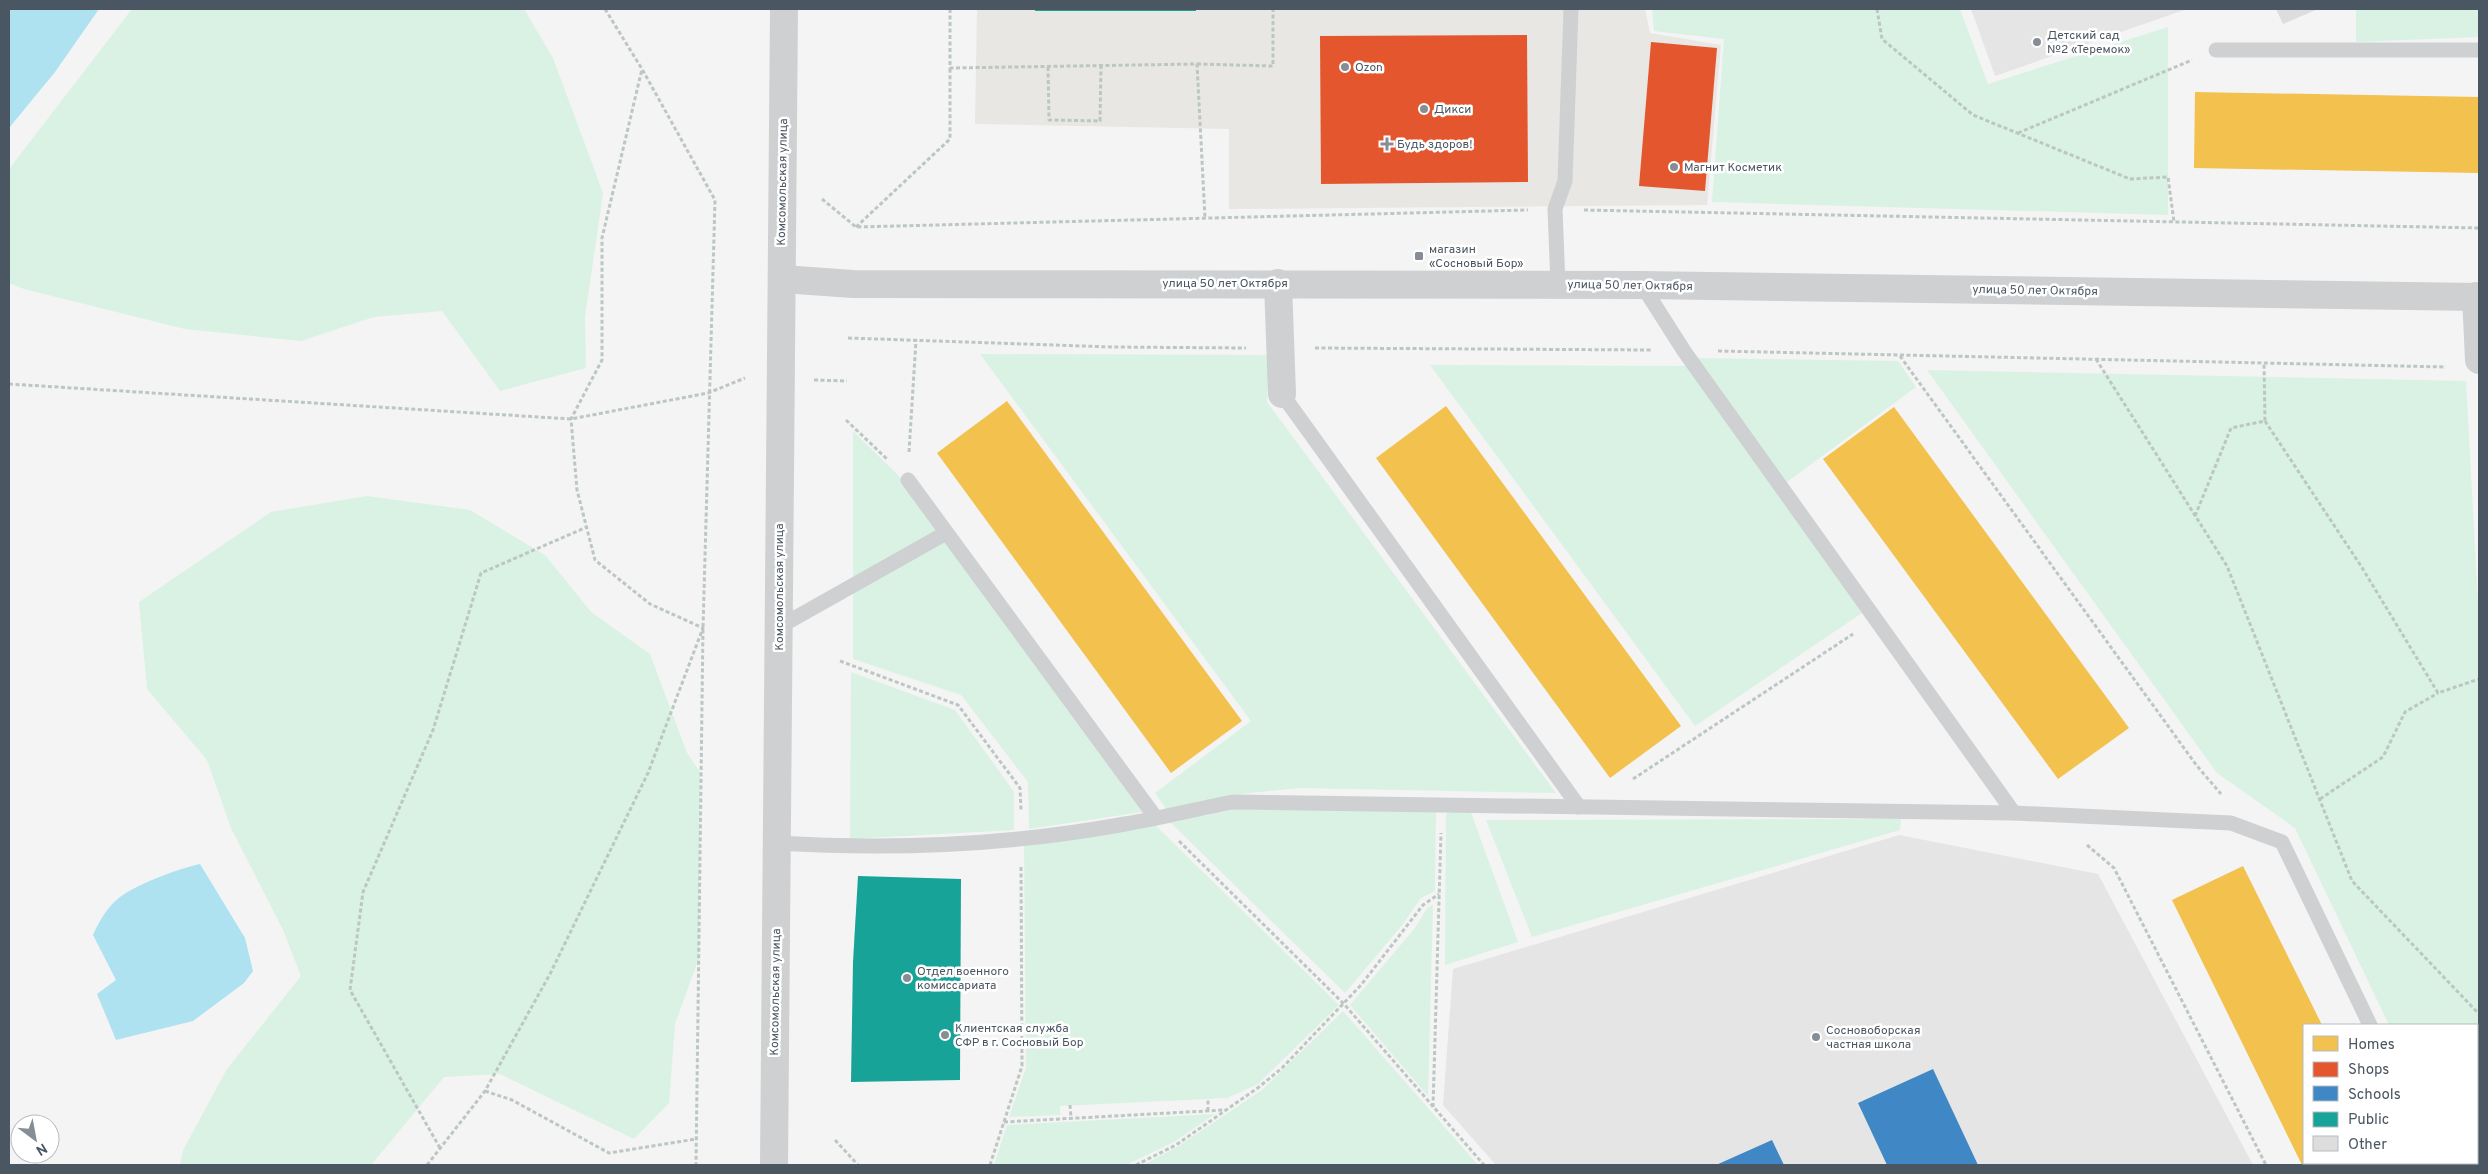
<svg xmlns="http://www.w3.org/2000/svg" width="2488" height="1174" viewBox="0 0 2488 1174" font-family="Overpass,sans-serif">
<rect width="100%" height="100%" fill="#f4f4f4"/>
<!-- commercial -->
<polygon fill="#e8e7e3" points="977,9 1645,9 1650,33 1721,45 1707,205 1229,209 1229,129 975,124"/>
<!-- education -->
<g fill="#e6e5e6">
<polygon points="1971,9 2187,9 1995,76"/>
<polygon points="1899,835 2098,874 2253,1165 1496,1165 1443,1105 1453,969"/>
</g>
<!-- green -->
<g fill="#d9f2e3">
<polygon points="132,9 524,9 553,58 603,193 585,317 586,368 500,391 442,311 374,317 301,341 185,329 24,289 9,283 9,169"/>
<polygon points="1652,9 1960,9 1988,84 2168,27 2168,215 1712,202 1724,39 1654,31"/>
<polygon points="2356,9 2479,9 2479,37 2356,42"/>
<polygon points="980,354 1269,355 1267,402 1556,793 1300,788 1231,795 1167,810 1155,793 1251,721"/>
<polygon points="1696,358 1898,361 1916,387 1787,482"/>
<polygon points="1430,365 1687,366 1862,613 1695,726"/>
<polygon points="1927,370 2466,381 2479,622 2479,1165 2456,1165 2455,1163 2477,1163 2477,1025 2389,1025 2295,828 2217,773"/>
<polygon points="853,431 905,482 1142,812 1029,829 1028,782 961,695 853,659"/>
<polygon points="367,496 470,510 545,555 591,612 650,654 687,753 700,772 699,958 675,1024 669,1103 634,1139 500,1074 444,1077 371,1165 180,1165 183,1150 227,1069 301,976 283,930 231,828 207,760 147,689 139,602 271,512"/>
<polygon points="851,672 955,710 1014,792 1014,830 850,839"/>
<polygon points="1436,809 1435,891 1421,898 1403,924 1345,993 1171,823 1231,810"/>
<polygon points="1470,810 1518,942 1445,965 1446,813"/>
<polygon points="1901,819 1900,830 1532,937 1486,820"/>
<polygon points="1155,825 1339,1005 1258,1084 1227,1098 1060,1106 1060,1115 1009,1117 1026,1068 1024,842"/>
<polygon points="1433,905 1428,1096 1350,1005 1415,928 1428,907"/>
<polygon points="1343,1011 1478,1165 1143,1165 1177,1147 1262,1090"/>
<polygon points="1215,1114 1174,1142 1126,1165 994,1165 1007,1125"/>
</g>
<!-- water -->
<g fill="#aee2f0">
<polygon points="9,9 99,9 55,72 9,128"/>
<path d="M200 864 245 938 253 971 244 983 193 1021 116 1040 97 994 116 980 93 935C99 921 108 906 120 897 139 883 178 869 200 864Z"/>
</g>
<!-- homes -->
<g fill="#f2c14e">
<polygon points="2195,92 2479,97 2479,173 2194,168"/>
<polygon points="1007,401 1242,721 1171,773 937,453"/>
<polygon points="1446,406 1681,726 1610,778 1376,458"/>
<polygon points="1894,407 2129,728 2058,779 1823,459"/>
<polygon points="2243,866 2322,1025 2304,1025 2304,1163 2389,1163 2390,1165 2302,1165 2172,900"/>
</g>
<!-- shops -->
<g fill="#e4572e">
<polygon points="1527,35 1528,182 1321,184 1320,36"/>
<polygon points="1651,42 1717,48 1705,191 1639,186"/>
</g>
<!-- schools -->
<g fill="#3f88c5">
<polygon points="1933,1069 1978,1165 1887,1165 1858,1103"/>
<polygon points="1772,1140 1784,1165 1716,1165"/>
</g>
<!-- public -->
<g fill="#17a398">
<rect x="1035" y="9" width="161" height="2"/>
<polygon points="858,876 961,879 960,1080 851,1082 853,962"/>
</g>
<!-- building -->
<polygon fill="#ddddde" points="2276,9 2318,9 2283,24"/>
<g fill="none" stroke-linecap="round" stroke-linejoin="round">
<!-- path -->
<g stroke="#bcc7c4" stroke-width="3" stroke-dasharray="4 2.5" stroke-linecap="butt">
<polyline points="605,9 642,69 715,200 703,628 696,1165"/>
<polyline points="950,9 950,68 1197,64 1205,218"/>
<polyline points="1877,9 1882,39 1973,115 2130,179 2168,177 2174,222"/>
<polyline points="1197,64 1273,66 1273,9"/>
<polyline points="1048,67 1049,120 1100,121 1101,66"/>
<polyline points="2018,133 2192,60"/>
<polyline points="822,199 856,227 1528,210"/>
<polyline points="1584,210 2479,228"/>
<polyline points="856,227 950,139 950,68"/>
<polyline points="848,338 1112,347 1246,348"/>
<polyline points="1315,348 1651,350"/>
<polyline points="1718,351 2446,367"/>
<polyline points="1900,356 2197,766 2221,794"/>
<polyline points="2096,359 2227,566 2352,881 2479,1014"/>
<polyline points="814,380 847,381"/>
<polyline points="9,384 571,419 708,393 745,378"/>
<polyline points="846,420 888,460"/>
<polyline points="2265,421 2361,566 2438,693 2479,679"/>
<polyline points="909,452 916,340"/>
<polyline points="2195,516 2231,428 2265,421 2264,363"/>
<polyline points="840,661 958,705 1020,788 1021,810"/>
<polyline points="1633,779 1853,634"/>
<polyline points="2320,799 2383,757 2405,712 2438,693"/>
<polyline points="1179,841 1344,1004 1484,1165"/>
<polyline points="2087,845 2114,868 2266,1165"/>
<polyline points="2477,1083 2479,1079"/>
<polyline points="485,1091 512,1100 609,1153 696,1139"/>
<polyline points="1070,1105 1071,1118"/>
<polyline points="1433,1107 1441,833"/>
<polyline points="1208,1111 1208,1099"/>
<polyline points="1004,1122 1224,1110"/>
<polyline points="835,1140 858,1165"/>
<polyline points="440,1148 350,990 363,892 433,730 481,573 587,527"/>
<polyline points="427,1165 485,1091 550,974 648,773 703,628 650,604 595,560 577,490 571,419 602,360 602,238 642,69"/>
<polyline points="990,1165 1022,1066 1021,866"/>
<polyline points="1136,1165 1176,1145 1259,1087 1282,1068 1361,985 1423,905 1439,894"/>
</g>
<!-- service -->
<g stroke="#ced0d2" stroke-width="15">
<polyline points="2216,50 2479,50"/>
<polyline points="1558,285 1555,209 1565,181 1571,9"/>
<polyline points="1282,394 1579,807"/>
<polyline points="908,480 1156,818"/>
<polyline points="779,627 946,533"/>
<polyline points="2014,813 2231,823 2282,842 2370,1025"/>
<path d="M777 843C892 850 1011 845 1125 824 1161 818 1197 809 1233 802L2014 813 1684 351 1642 285"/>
<polyline points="2436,1163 2437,1165"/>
</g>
<!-- minor -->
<g stroke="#ced0d2" stroke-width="28">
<polyline points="1278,283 1282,394"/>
<polyline points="2476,296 2479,360"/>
</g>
<!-- tertiary -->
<g stroke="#ced0d2" stroke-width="28">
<polyline points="782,279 853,284 1642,285 2479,297"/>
<polyline points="774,1165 784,9"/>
</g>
</g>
<!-- markers -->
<g fill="#868d94" stroke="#fff" stroke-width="2">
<circle cx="2037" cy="42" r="5"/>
<circle cx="1345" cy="67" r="5"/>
<circle cx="1424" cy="109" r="5"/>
<path d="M1384.5 136.5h5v5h5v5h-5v5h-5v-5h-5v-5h5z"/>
<circle cx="1674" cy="167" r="5"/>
<rect x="1414" y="251" width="10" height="10" rx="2.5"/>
<circle cx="907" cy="978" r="5"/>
<circle cx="945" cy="1035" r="5"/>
<circle cx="1816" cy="1037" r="5"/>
</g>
<g text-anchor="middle" stroke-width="5" stroke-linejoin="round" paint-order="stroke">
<!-- poi labels -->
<g font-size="12" fill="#4a5661" stroke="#fff" text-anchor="start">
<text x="2047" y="39">Детский сад<tspan x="2047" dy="14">№2 «Теремок»</tspan></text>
<text x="1355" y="71">Ozon</text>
<text x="1434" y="113">Дикси</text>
<text x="1397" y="148">Будь здоров!</text>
<text x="1684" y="171">Магнит Косметик</text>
<text x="1429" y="253">магазин<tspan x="1429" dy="14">«Сосновый Бор»</tspan></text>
<text x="917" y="975">Отдел военного<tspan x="917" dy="14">комиссариата</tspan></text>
<text x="955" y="1032">Клиентская служба<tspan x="955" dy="14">СФР в г. Сосновый Бор</tspan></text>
<text x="1826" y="1034">Сосновоборская<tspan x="1826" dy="14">частная школа</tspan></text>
</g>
<!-- street labels -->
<g font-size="12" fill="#4a5661" stroke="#fff">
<text transform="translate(782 182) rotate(-89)" y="4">Комсомольская улица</text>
<text x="1225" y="287">улица 50 лет Октября</text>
<text transform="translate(1630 285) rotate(1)" y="4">улица 50 лет Октября</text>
<text transform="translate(2035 290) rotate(1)" y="4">улица 50 лет Октября</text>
<text transform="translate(779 587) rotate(-90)" y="4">Комсомольская улица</text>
<text transform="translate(775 992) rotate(-89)" y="4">Комсомольская улица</text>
</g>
</g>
<!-- border -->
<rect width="2488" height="1174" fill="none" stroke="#4a5661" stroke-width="20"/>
<!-- legend -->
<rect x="2303" y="1024" width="175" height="140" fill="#ffffff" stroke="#b7bbc0"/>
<rect x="2313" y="1036" width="25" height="15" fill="#f2c14e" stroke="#b7bbc0"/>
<text x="2348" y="1049" font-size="15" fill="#4a5661">Homes</text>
<rect x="2313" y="1062" width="25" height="15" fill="#e4572e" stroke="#b7bbc0"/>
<text x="2348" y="1074" font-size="15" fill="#4a5661">Shops</text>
<rect x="2313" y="1086" width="25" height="15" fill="#3f88c5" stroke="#b7bbc0"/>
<text x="2348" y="1099" font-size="15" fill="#4a5661">Schools</text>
<rect x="2313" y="1112" width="25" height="15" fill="#17a398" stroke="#b7bbc0"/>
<text x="2348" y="1124" font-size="15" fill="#4a5661">Public</text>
<rect x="2313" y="1136" width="25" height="15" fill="#ddddde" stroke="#b7bbc0"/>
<text x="2348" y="1149" font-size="15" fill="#4a5661">Other</text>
<!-- north arrow -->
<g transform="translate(35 1139) rotate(148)"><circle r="24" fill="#ffffff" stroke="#b7bbc0"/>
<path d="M0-4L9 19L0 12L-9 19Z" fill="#868d94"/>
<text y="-8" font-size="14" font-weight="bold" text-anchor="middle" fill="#4a5661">N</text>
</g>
</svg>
